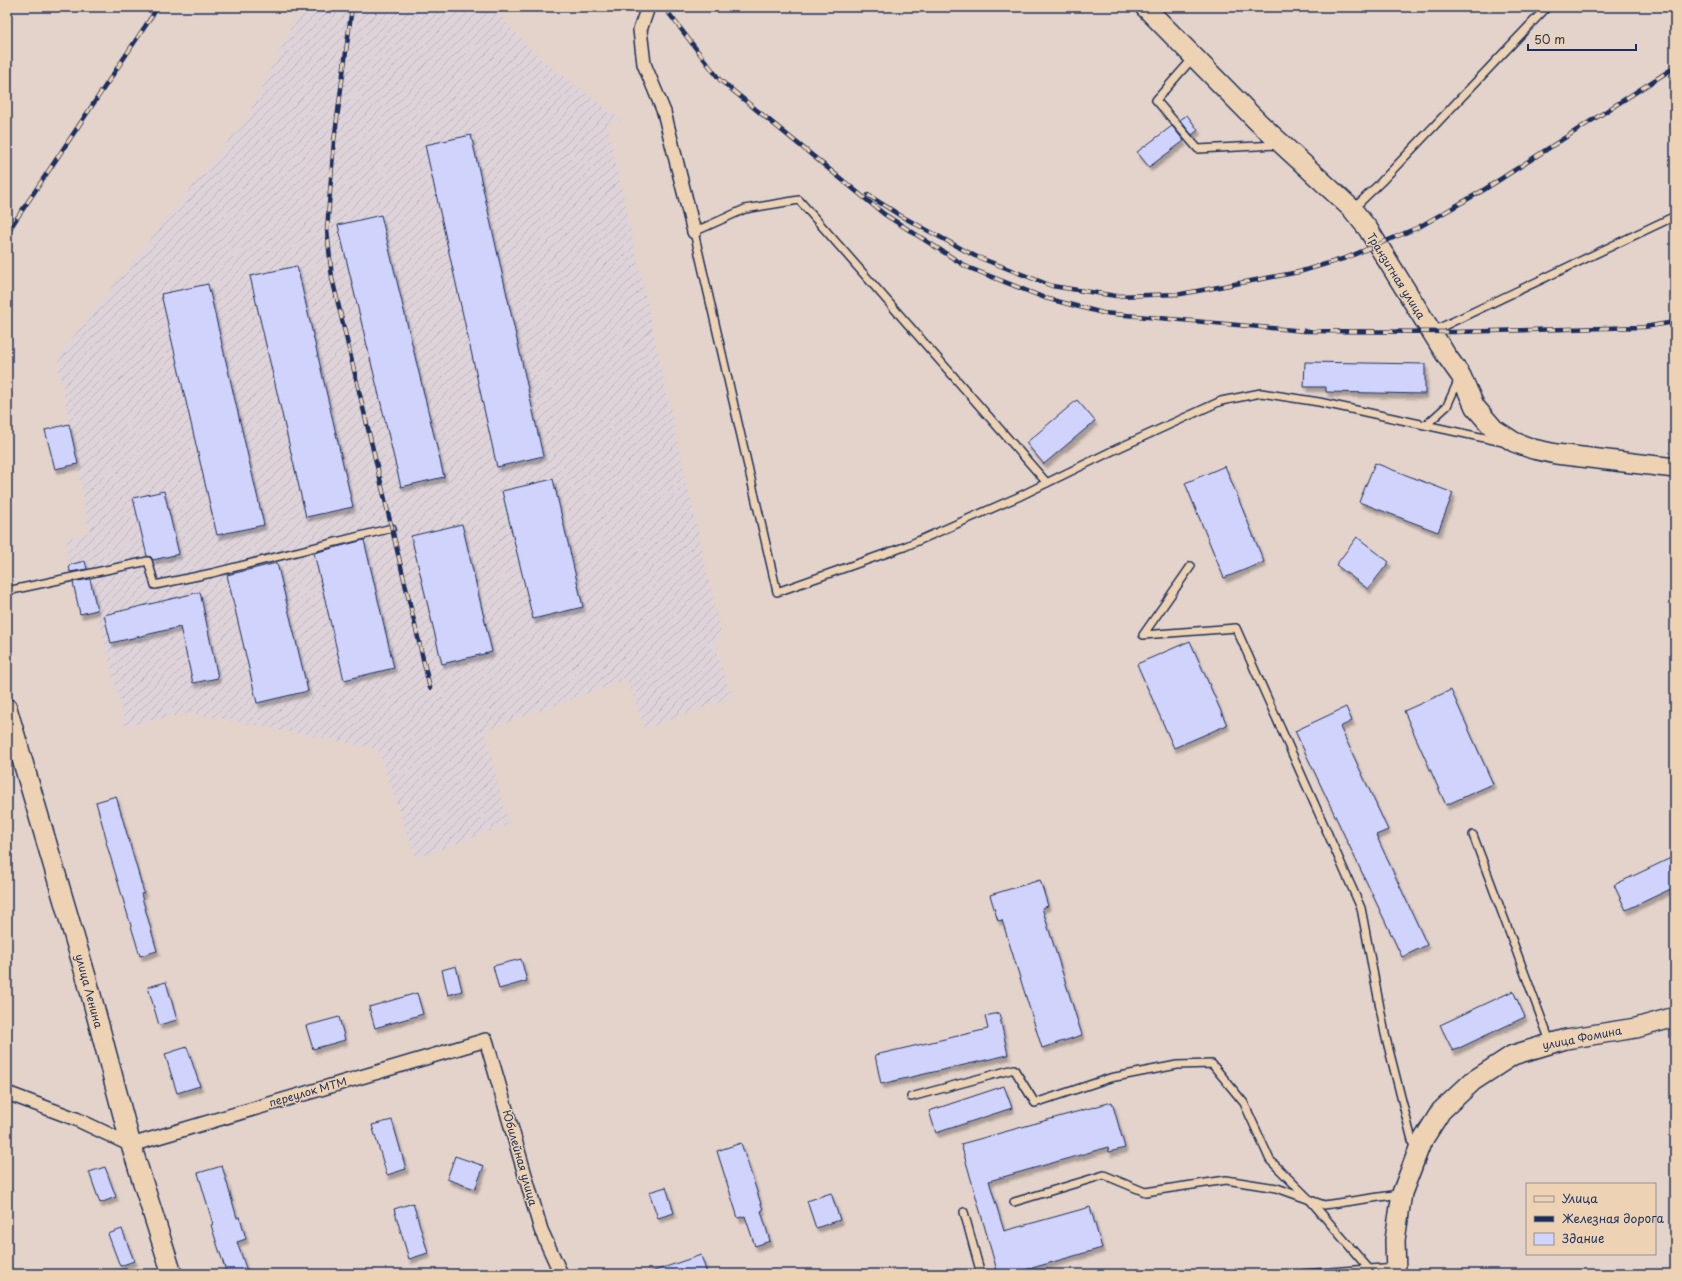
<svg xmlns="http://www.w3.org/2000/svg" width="1682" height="1281" viewBox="0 0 1682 1281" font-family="'Playpen Sans',sans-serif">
<defs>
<pattern id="industrial-furrows" width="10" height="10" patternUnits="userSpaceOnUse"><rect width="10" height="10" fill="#ded3d9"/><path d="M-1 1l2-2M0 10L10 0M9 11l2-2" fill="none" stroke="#beb5bd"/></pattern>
<filter id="shadow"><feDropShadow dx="2.5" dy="4.5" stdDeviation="1" flood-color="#0004"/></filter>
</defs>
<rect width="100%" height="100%" fill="#e4d3ca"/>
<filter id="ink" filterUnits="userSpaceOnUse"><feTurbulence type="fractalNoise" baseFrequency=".025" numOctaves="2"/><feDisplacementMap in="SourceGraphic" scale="8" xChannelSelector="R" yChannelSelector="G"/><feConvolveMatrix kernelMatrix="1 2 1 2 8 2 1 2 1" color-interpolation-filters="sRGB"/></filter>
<g filter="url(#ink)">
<!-- industrial -->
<polygon fill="url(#industrial-furrows)" points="301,7 491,7 541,59 621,120 607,124 720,632 715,648 732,697 645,729 627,679 484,731 509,824 416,858 378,749 191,713 125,726 97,610 80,614 69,565 66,539 90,532 58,364 62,351 247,118"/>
<!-- building -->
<g fill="#d0d3fc" stroke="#1b2f5e" filter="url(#shadow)">
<polygon points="1187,115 1198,130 1192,135 1180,120"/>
<polygon points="1172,126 1184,141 1149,167 1137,152"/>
<polygon points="471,135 543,456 497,467 425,145"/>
<polygon points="381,215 444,477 401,487 338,225"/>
<polygon points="297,266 353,507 306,517 250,276"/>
<polygon points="208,284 264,525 217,535 161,294"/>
<polygon points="1305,362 1425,364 1425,394 1326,392 1326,387 1304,387"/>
<polygon points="1077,400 1095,421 1044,464 1026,443"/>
<polygon points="69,424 78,464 55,469 45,430"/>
<polygon points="1375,463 1453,493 1438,532 1359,502"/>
<polygon points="1225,466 1264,562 1224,578 1185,483"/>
<polygon points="553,479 583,607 533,619 502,491"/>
<polygon points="164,491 179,554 153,560 151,557 147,556 133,498"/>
<polygon points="462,524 492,652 442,664 411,536"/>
<polygon points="1357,537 1389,562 1368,589 1336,565"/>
<polygon points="364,540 394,668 344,680 314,553"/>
<polygon points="85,561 87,569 70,572 69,565"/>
<polygon points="277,563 308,691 257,703 227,575"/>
<polygon points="90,579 97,610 80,614 73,582"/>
<polygon points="200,592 218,678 193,683 180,627 111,643 104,615"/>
<polygon points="1190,641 1227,725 1174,748 1137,664"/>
<polygon points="1451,690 1493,784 1446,805 1404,711"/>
<polygon points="1346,707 1352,721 1340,727 1388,830 1376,835 1427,945 1402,957 1295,731"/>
<polygon points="116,796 144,893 141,894 157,951 140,956 106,842 107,841 96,802"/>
<polygon points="1675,856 1675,887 1626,910 1614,885"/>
<polygon points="1040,880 1048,906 1042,908 1082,1035 1042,1048 1002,920 998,921 990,895"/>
<polygon points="521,959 527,981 499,989 493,966"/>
<polygon points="456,966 462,991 448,995 442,970"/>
<polygon points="166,982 177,1020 159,1025 148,987"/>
<polygon points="1513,991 1525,1017 1453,1051 1440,1025"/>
<polygon points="417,993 423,1014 375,1028 369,1007"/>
<polygon points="999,1013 1008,1055 881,1084 875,1055 988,1029 985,1016"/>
<polygon points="339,1017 345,1040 313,1049 306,1026"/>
<polygon points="187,1047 200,1086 177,1093 165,1054"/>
<polygon points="1004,1086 1012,1108 936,1133 929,1111"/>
<polygon points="1112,1102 1125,1148 1109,1152 1108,1147 989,1181 1004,1231 1090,1207 1102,1248 1011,1274 998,1274 961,1144"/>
<polygon points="392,1120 406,1169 387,1175 372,1125"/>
<polygon points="741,1143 763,1210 761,1211 770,1241 755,1246 745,1216 738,1218 717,1151"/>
<polygon points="455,1156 484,1166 475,1189 447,1179"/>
<polygon points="222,1166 237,1218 240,1217 246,1239 237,1242 248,1274 227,1274 218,1247 211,1225 213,1224 198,1173"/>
<polygon points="105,1167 116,1197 100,1203 89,1172"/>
<polygon points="666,1187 674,1213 658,1218 649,1192"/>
<polygon points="831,1193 840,1220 816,1228 807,1201"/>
<polygon points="413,1203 428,1253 409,1259 394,1209"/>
<polygon points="122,1229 134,1261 120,1266 108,1234"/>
<polygon points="701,1255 707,1274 652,1274 651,1272"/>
</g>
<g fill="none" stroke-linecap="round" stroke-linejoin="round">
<defs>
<g id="lane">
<polyline points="1193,58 1156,100 1198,149 1278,145"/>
<polyline points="1353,209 1381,182 1547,7"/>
<polyline points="1431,332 1675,216"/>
<polyline points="1426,425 1447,406 1459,379"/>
<polyline points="1047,483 799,200 745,209 694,232 777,592 904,547 1018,497 1112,451 1221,401 1261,393 1319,402 1503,442"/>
<polyline points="1191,566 1143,635 1236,628 1361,908 1385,1034 1414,1148"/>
<polyline points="7,591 148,561 155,585 212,573 392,528"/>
<polyline points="1473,835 1551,1044"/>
<polyline points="911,1097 1014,1069 1035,1103 1110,1078 1177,1065 1212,1064 1244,1103 1270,1160 1309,1199 1369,1269"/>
<polyline points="1014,1202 1104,1175 1145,1192 1226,1180 1277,1188 1324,1205 1400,1194"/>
<polyline points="964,1212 981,1274"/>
<polyline points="1303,1274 1396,1267"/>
</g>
<g id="street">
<polyline points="648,7 640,30 644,64 664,112 694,232"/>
<polyline points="7,1093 76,1119 131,1145 486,1040 541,1230 561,1274"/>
</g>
<g id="secondary">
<polyline points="1145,7 1258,122 1352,209 1368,229 1446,355 1461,376 1475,407 1494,429 1514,442 1533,449 1556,454 1675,468"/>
<polyline points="7,708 87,980 131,1145 172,1274"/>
<polyline points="1396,1274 1395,1240 1402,1193 1421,1143 1441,1111 1473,1081 1513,1055 1566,1039 1636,1028 1675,1017"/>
</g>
</defs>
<!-- lane casing -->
<use href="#lane" stroke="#1b2f5e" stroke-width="10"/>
<!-- street casing -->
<use href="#street" stroke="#1b2f5e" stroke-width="16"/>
<!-- secondary casing -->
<use href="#secondary" stroke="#1b2f5e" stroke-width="22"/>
<!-- lane -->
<use href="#lane" stroke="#edd3b4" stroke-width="7"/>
<!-- street -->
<use href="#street" stroke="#edd3b4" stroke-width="13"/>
<!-- secondary -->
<use href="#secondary" stroke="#edd3b4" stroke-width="19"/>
<defs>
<g id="rail">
<polyline points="352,7 334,141 327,230 332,278 430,688"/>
<polyline points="664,7 720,80 884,214 967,267 1045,298 1103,313 1305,331 1454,332 1644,327 1675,322"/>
<polyline points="868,195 901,216 975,256 1052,286 1116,296 1181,294 1299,272 1346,258 1419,227 1482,191 1675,67"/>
<polyline points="7,233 158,7"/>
</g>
</defs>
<!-- rail casing -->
<use href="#rail" stroke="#1b2f5e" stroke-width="4.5"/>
<!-- rail -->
<use href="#rail" stroke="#edd3b4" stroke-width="3" stroke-dasharray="9" stroke-linecap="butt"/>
</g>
</g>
<g text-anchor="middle" stroke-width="3" stroke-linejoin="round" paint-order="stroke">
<!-- street labels -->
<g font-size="11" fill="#1b2f5e" stroke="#edd3b4">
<text transform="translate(1396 276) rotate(58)" y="4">Транзитная улица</text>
<text transform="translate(89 991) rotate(75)" y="4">улица Ленина</text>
<text transform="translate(1582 1038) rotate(-11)" y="4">улица Фомина</text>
<text transform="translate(308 1092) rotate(-16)" y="4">переулок МТМ</text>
<text transform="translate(520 1158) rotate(74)" y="4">Юбилейная улица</text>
</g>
</g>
<!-- margin -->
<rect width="1682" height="1281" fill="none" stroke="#edd3b4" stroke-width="24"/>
<rect x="12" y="12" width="1658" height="1257" fill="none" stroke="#1b2f5e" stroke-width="1.5" filter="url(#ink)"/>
<!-- legend -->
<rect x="1526" y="1183" width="130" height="72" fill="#edd3b4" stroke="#999192"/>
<rect x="1534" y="1196" width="20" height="6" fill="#edd3b4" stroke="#999192"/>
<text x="1562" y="1203" font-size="12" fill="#1b2f5e">Улица</text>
<rect x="1534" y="1216" width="20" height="6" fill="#1b2f5e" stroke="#999192"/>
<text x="1562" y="1223" font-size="12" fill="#1b2f5e">Железная дорога</text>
<rect x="1534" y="1233" width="20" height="12" fill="#d0d3fc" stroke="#999192"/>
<text x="1562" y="1243" font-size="12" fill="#1b2f5e">Здание</text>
<!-- scale -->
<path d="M1528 44v6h108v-6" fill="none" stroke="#1b2f5e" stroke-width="2"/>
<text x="1534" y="44" font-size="12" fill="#1b2f5e" stroke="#edd3b4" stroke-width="3" paint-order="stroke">50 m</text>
</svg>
